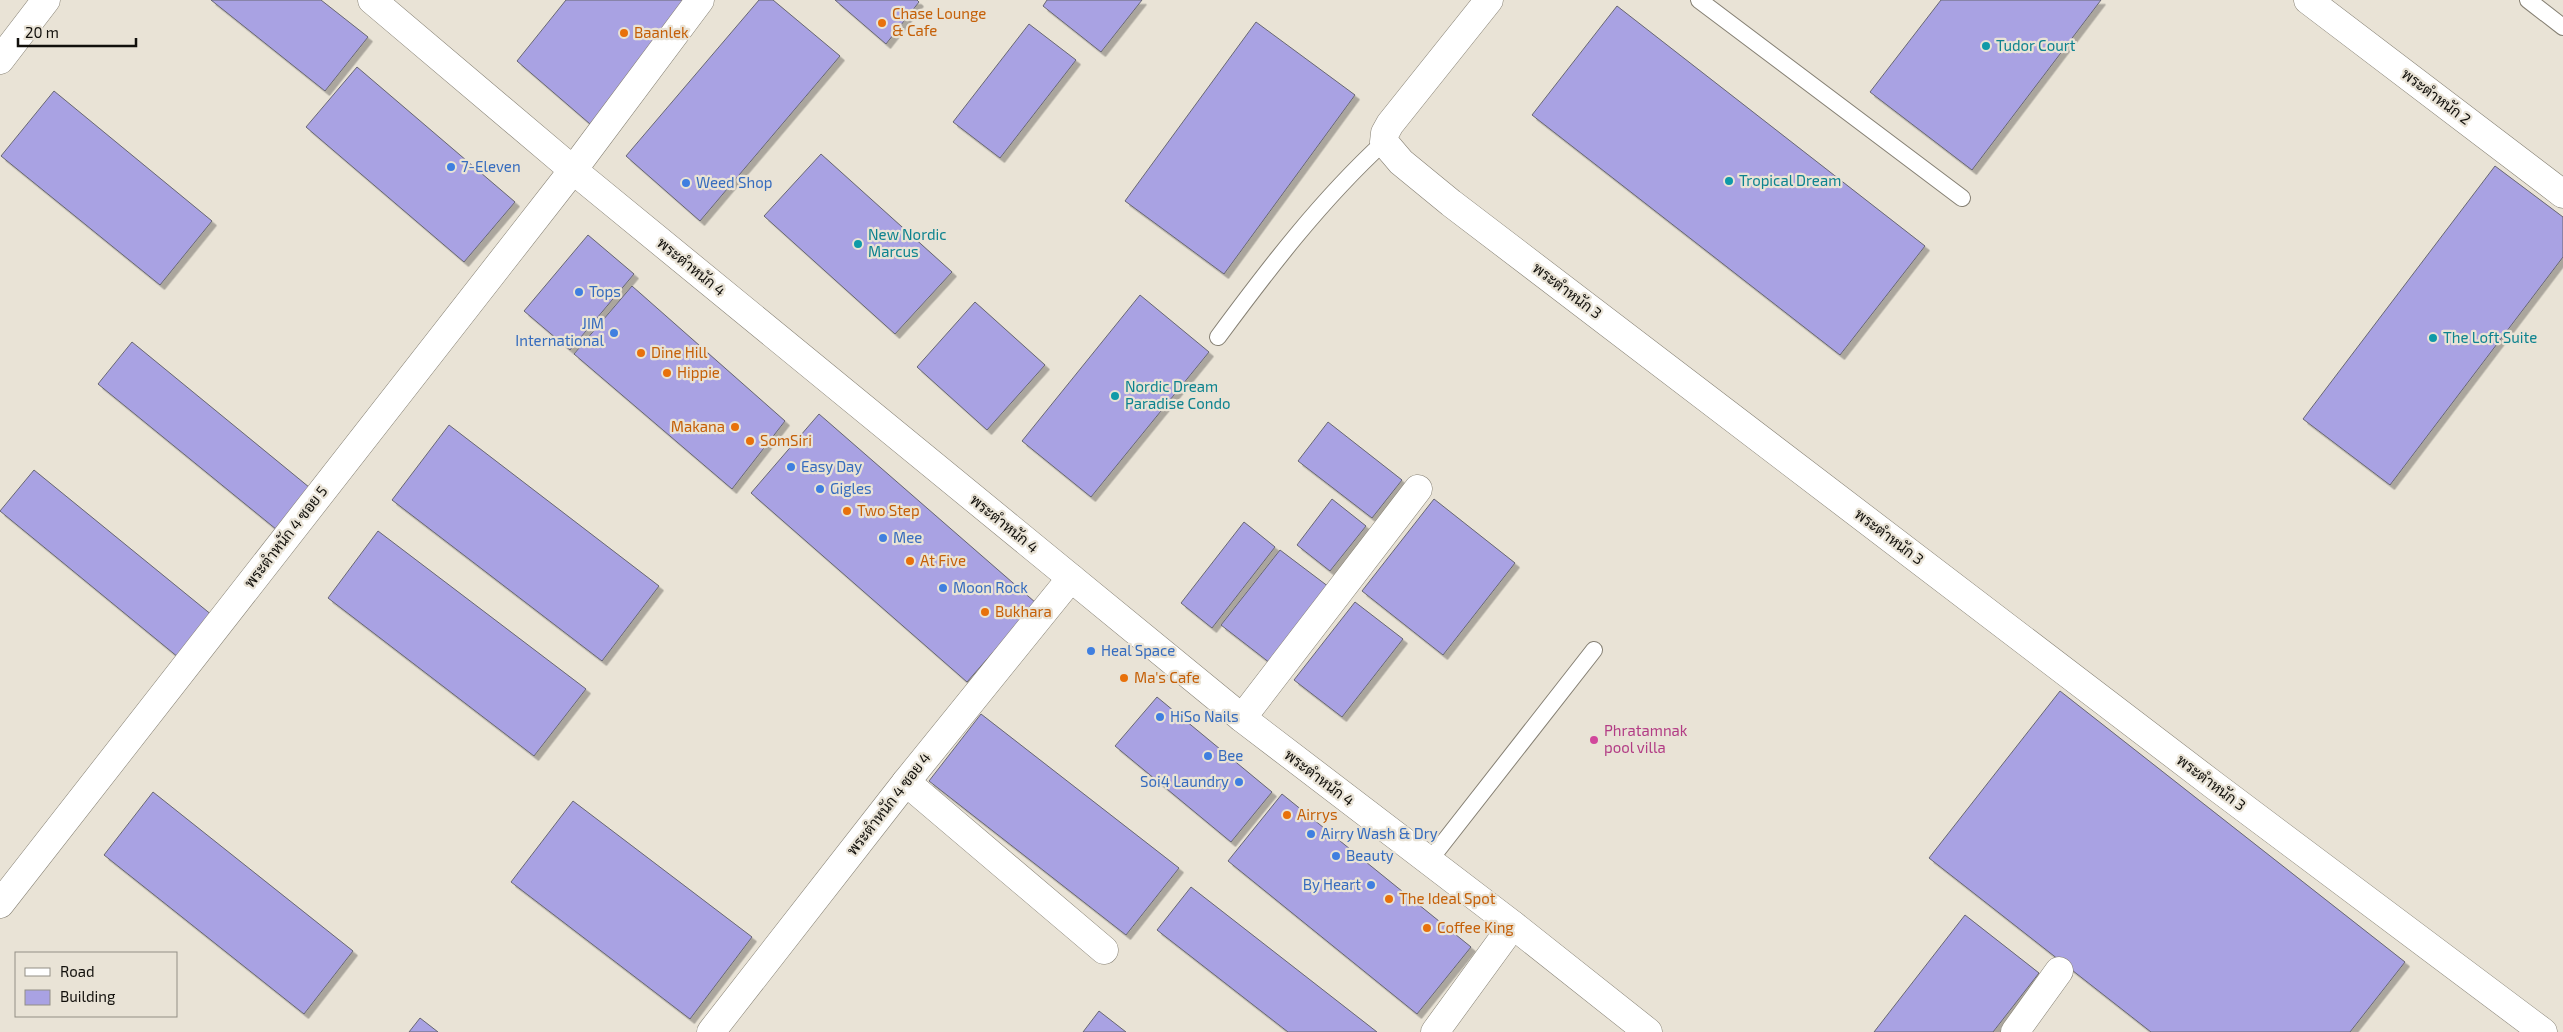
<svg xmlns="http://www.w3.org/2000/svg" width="2563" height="1032" viewBox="0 0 2563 1032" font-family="'Exo 2',Sarabun,sans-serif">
<defs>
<filter id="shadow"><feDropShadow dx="4.5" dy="4.5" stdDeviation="0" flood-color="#0004"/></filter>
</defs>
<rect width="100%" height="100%" fill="#e9e3d6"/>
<!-- building -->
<g fill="#a9a2e3" stroke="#686773" filter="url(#shadow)">
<polygon points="211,0 321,0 368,37 325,91"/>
<polygon points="566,0 693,0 597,130 517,61"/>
<polygon points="759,0 773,0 840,56 700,221 626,156"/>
<polygon points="835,0 917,0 919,2 886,44"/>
<polygon points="1047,0 1142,0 1101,52 1043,6"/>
<polygon points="1941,0 2101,0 1972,170 1870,92"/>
<polygon points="1617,6 1925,246 1840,355 1532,115"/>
<polygon points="1256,22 1355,95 1224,274 1125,201"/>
<polygon points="1029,24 1076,60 1000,158 953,122"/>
<polygon points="357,67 515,202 464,262 306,127"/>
<polygon points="54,91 212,221 160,285 1,156"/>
<polygon points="821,154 952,272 895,334 764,216"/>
<polygon points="2495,166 2563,217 2563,257 2390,485 2303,419"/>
<polygon points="588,235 634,274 570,350 524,311"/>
<polygon points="632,286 785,421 732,489 574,354"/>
<polygon points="1140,295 1209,352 1091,497 1022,441"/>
<polygon points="975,302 1045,365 987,430 917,367"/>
<polygon points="132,342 315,492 282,534 98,384"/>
<polygon points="819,414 1036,603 967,682 751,493"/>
<polygon points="1328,422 1402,480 1372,518 1298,461"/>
<polygon points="449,425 659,586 602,661 392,500"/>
<polygon points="34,470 218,620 184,662 0,511"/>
<polygon points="1332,499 1366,526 1330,571 1297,545"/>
<polygon points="1434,499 1515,563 1443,655 1362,591"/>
<polygon points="1244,522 1275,547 1212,628 1181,603"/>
<polygon points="378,531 586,689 534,756 328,598"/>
<polygon points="1280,550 1329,587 1270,663 1221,625"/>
<polygon points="1355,602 1403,639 1342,717 1294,680"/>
<polygon points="2060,691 2405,962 2350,1032 2151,1032 1929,858"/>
<polygon points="1157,697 1272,792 1231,842 1115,746"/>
<polygon points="981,714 1179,868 1126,935 929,781"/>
<polygon points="153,792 353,951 304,1014 104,855"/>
<polygon points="1282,794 1471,947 1417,1014 1228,861"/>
<polygon points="573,801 752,937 690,1019 511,882"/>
<polygon points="1191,887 1377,1032 1288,1032 1157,930"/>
<polygon points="1965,915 2039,973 1993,1032 1874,1032"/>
<polygon points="1099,1011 1126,1032 1083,1032"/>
<polygon points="420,1018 438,1032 409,1032"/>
</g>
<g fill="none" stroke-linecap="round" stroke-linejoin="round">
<defs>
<g id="service">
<polyline points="1699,0 1962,198"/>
<polyline points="2528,0 2563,27"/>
<path d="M1218 337C1269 268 1321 200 1384 142"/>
<polyline points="1429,861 1594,650"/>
</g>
<g id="minor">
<polyline points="372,0 573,170 1242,718 1513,925 1648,1032"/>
<polyline points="1489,0 1390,124 1385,133 1384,142 1401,162 1451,203 2215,786 2543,1032"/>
<polyline points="2308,0 2563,194"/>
<polyline points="0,60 46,0"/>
<polyline points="1242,718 1418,489"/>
<polyline points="906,782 1104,950"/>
<polyline points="0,904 573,170 700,0"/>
<polyline points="711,1032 906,782 1071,578"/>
<polyline points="1435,1032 1513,925"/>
<polyline points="2015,1032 2059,971"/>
</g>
</defs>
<!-- service casing -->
<use href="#service" stroke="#868074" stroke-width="18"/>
<!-- minor casing -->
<use href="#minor" stroke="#868074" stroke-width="29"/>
<!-- service -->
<use href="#service" stroke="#fff" stroke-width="16"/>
<!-- minor -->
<use href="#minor" stroke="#fff" stroke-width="28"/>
</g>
<!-- markers -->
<g fill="#e8710a" stroke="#e9e3d6" stroke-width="2">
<circle cx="882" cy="23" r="5"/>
<circle cx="624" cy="33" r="5"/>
<circle cx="641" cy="353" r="5"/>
<circle cx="667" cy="373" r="5"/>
<circle cx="735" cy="427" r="5"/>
<circle cx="750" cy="441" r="5"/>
<circle cx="847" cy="511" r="5"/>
<circle cx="910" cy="561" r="5"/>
<circle cx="985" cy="612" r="5"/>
<circle cx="1124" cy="678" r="5"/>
<circle cx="1287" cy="815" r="5"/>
<circle cx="1389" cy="899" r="5"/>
<circle cx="1427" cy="928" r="5"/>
</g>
<g fill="#0f9aa8" stroke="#e9e3d6" stroke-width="2">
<circle cx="1986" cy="46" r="5"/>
<circle cx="1729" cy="181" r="5"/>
<circle cx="858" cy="244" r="5"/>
<circle cx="2433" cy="338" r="5"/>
<circle cx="1115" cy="396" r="5"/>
</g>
<g fill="#3f7fe0" stroke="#e9e3d6" stroke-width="2">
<circle cx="451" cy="167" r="5"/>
<circle cx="686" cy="183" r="5"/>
<circle cx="579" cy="292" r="5"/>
<circle cx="614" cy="333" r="5"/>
<circle cx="791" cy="467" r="5"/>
<circle cx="820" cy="489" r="5"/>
<circle cx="883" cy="538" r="5"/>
<circle cx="943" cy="588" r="5"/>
<circle cx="1091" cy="651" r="5"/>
<circle cx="1160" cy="717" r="5"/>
<circle cx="1208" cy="756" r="5"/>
<circle cx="1239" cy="782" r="5"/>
<circle cx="1311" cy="834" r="5"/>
<circle cx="1336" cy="856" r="5"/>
<circle cx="1371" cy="885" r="5"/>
</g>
<circle fill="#d1479c" stroke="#e9e3d6" stroke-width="2" cx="1594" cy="740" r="5"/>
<g text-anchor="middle" stroke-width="4.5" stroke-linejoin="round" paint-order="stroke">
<!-- food labels -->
<g font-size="15" fill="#c56008" stroke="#e9e3d6" text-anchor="start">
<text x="892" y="19">Chase Lounge<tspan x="892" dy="17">&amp; Cafe</tspan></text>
<text x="634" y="38">Baanlek</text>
<text x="651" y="358">Dine Hill</text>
<text x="677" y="378">Hippie</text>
<text x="725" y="432" text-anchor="end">Makana</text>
<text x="760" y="446">SomSiri</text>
<text x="857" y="516">Two Step</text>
<text x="920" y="566">At Five</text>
<text x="995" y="617">Bukhara</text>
<text x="1134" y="683">Ma's Cafe</text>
<text x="1297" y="820">Airrys</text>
<text x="1399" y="904">The Ideal Spot</text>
<text x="1437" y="933">Coffee King</text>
</g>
<!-- culture labels -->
<g font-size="15" fill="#0d838f" stroke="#e9e3d6" text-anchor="start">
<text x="1996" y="51">Tudor Court</text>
<text x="1739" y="186">Tropical Dream</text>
<text x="868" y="240">New Nordic<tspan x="868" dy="17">Marcus</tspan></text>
<text x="2443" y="343">The Loft Suite</text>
<text x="1125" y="392">Nordic Dream<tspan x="1125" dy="17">Paradise Condo</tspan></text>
</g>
<!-- street labels -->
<g font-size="15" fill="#12100c" stroke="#e9e3d6">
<text transform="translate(2436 97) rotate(37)" y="5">พระตำหนัก 2</text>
<text transform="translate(691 267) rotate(39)" y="5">พระตำหนัก 4</text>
<text transform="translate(1567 291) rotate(37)" y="5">พระตำหนัก 3</text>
<text transform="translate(1004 524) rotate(39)" y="5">พระตำหนัก 4</text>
<text transform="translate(286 537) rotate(-52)" y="5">พระตำหนัก 4 ซอย 5</text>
<text transform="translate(1889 537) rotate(37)" y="5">พระตำหนัก 3</text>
<text transform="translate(1319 778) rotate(37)" y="5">พระตำหนัก 4</text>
<text transform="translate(2211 783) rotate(37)" y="5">พระตำหนัก 3</text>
<text transform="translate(889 804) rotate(-52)" y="5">พระตำหนัก 4 ซอย 4</text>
</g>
<!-- shop labels -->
<g font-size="15" fill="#366cbe" stroke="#e9e3d6" text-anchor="start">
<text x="461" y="172">7-Eleven</text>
<text x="696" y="188">Weed Shop</text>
<text x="589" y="297">Tops</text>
<text x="604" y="329" text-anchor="end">JIM<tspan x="604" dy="17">International</tspan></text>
<text x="801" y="472">Easy Day</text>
<text x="830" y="494">Gigles</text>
<text x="893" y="543">Mee</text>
<text x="953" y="593">Moon Rock</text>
<text x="1101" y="656">Heal Space</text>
<text x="1170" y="722">HiSo Nails</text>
<text x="1218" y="761">Bee</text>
<text x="1229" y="787" text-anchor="end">Soi4 Laundry</text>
<text x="1321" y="839">Airry Wash &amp; Dry</text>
<text x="1346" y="861">Beauty</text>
<text x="1361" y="890" text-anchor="end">By Heart</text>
</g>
<!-- hotel labels -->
<g font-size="15" fill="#b23c85" stroke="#e9e3d6" text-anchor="start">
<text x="1604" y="736">Phratamnak<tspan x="1604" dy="17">pool villa</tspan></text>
</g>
</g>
<!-- legend -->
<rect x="15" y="952" width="162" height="65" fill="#e9e3d6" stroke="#938f85"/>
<rect x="25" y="968" width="25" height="8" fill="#ffffff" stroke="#938f85"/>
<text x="60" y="977" font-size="15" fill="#12100c">Road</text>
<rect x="25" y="990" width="25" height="15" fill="#a9a2e3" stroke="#938f85"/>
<text x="60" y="1002" font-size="15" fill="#12100c">Building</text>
<!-- scale -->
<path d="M18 38v8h118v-8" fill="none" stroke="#12100c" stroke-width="2.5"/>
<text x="25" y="38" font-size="15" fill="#12100c" stroke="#e9e3d6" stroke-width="4" paint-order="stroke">20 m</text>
</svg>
